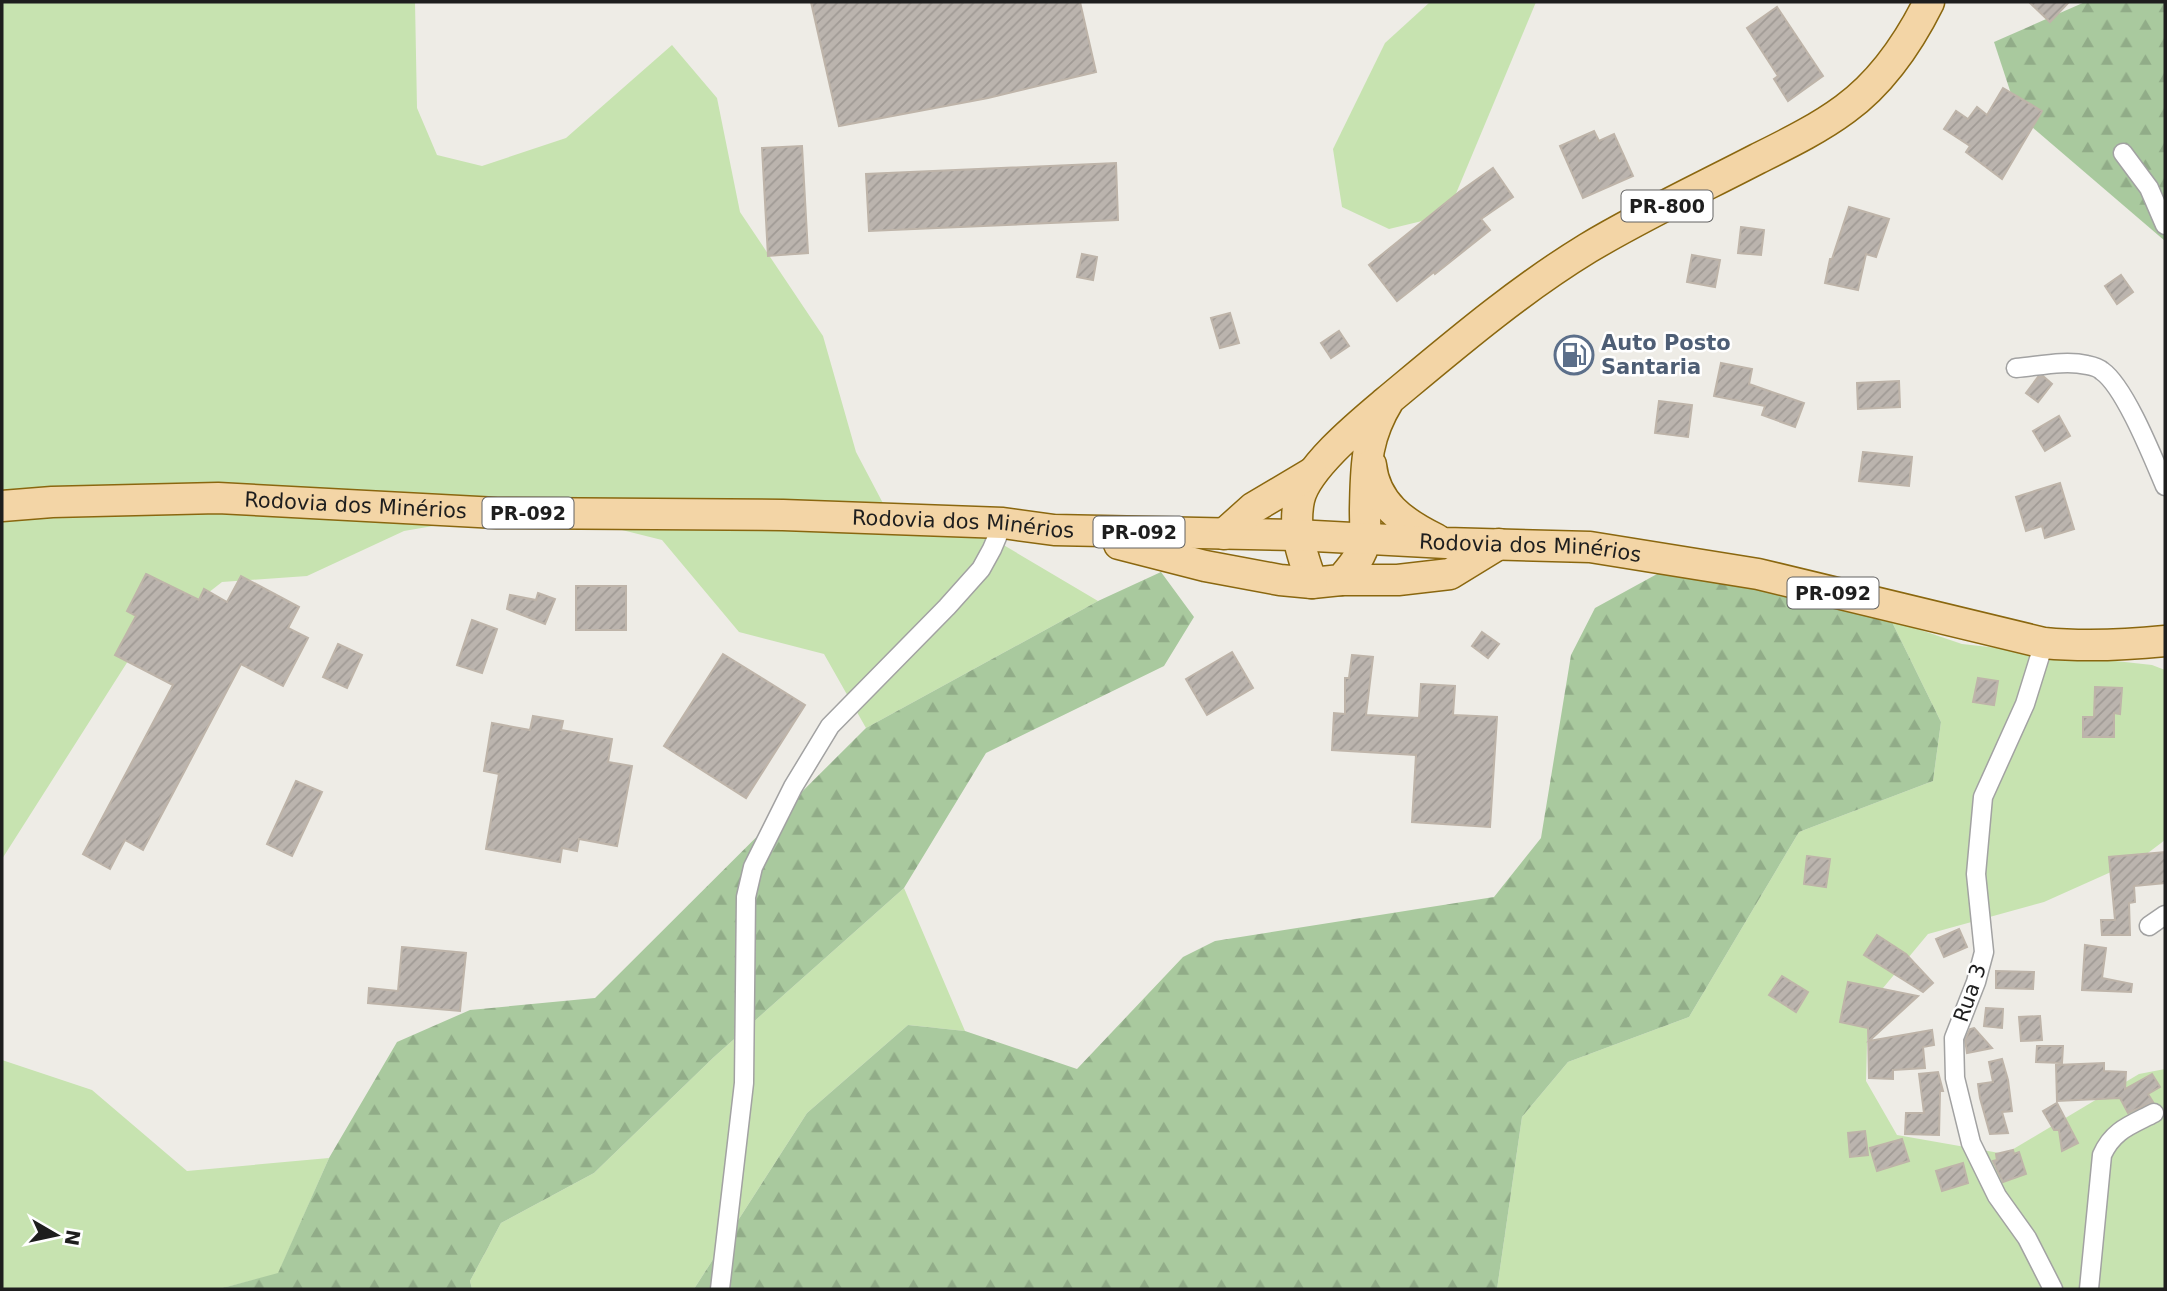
<svg xmlns="http://www.w3.org/2000/svg" width="2167" height="1291" viewBox="0 0 2167 1291" font-family="'DejaVu Sans',sans-serif">
<defs>
<pattern id="forest-firs" width="22" height="20" patternUnits="userSpaceOnUse" patternTransform="scale(1.75)"><rect width="22" height="20" fill="#a9c99e"/><path d="M5 1l3.5 6h-7zM16 11l3.5 6h-7z" fill="#91ac88"/></pattern>
<pattern id="building-hatch" width="6" height="6" patternUnits="userSpaceOnUse" patternTransform="scale(1.75)"><rect width="6" height="6" fill="#bbb4ae"/><path d="M-1 1l2-2M0 6l6-6M5 7l2-2" fill="none" stroke="#a09a95"/></pattern>
</defs>
<rect width="100%" height="100%" fill="#eeece6"/>
<!-- grass -->
<g fill="#c7e3b0">
<polygon points="2,2 415,2 417,108 437,155 482,166 566,138 672,45 717,98 740,212 823,336 856,452 886,509 995,540 1098,601 866,728 824,654 739,632 662,540 606,526 462,521 404,531 307,576 222,582 135,650 2,859"/>
<polygon points="1430,2 1536,2 1447,215 1389,229 1342,207 1333,149 1385,43"/>
<polygon points="1891,620 1962,644 2152,665 2165,670 2165,840 2140,859 2044,902 1928,934 1868,1006 1866,1081 1897,1135 2005,1154 2139,1074 2165,1069 2165,1289 1497,1289 1522,1117 1568,1062 1689,1017 1799,832 1933,781 1941,722"/>
<polygon points="904,888 965,1031 908,1025 807,1113 694,1289 472,1289 470,1281 501,1223 594,1173 714,1057"/>
<polygon points="2,1060 92,1090 187,1171 329,1158 278,1274 219,1289 2,1289"/>
</g>
<!-- forest -->
<g fill="url(#forest-firs)">
<polygon points="2085,2 2165,2 2165,241 2018,115 1994,42"/>
<polygon points="1668,568 1891,620 1941,722 1933,781 1799,832 1689,1017 1568,1062 1522,1117 1497,1289 694,1289 807,1113 908,1025 965,1031 1077,1069 1183,957 1215,941 1494,897 1541,838 1571,655 1595,608"/>
<polygon points="1161,572 1194,617 1164,666 986,753 904,888 714,1057 594,1173 501,1223 470,1281 472,1289 219,1289 278,1273 329,1158 397,1042 470,1010 595,998 866,728 1098,601"/>
</g>
<!-- building -->
<g fill="url(#building-hatch)" stroke="#beb4a9" stroke-width="2">
<polygon points="811,2 1080,2 1096,72 988,98 839,126"/>
<polygon points="2029,2 2069,2 2050,22"/>
<polygon points="1777,7 1823,76 1788,101 1774,79 1778,76 1747,28"/>
<polygon points="2003,88 2042,111 2002,179 1966,152 1970,146 1944,129 1956,111 1968,119 1977,107 1987,115"/>
<polygon points="1594,131 1599,141 1614,134 1633,176 1583,198 1560,146"/>
<polygon points="802,146 808,253 768,256 762,148"/>
<polygon points="1116,163 1118,220 869,231 866,174"/>
<polygon points="1493,168 1513,197 1481,219 1490,230 1435,274 1434,272 1397,301 1369,265 1459,192"/>
<polygon points="1849,207 1889,219 1876,257 1866,254 1858,290 1825,283 1830,259 1832,259"/>
<polygon points="1741,227 1764,230 1761,255 1738,253"/>
<polygon points="1082,254 1097,257 1093,280 1077,277"/>
<polygon points="1692,255 1720,260 1715,287 1687,282"/>
<polygon points="2121,275 2133,292 2117,304 2105,286"/>
<polygon points="1230,313 1239,343 1220,348 1211,318"/>
<polygon points="1339,331 1349,346 1331,358 1321,343"/>
<polygon points="1721,363 1752,369 1749,384 1804,403 1795,427 1762,415 1765,406 1714,396"/>
<polygon points="2043,376 2052,384 2038,402 2026,393 2038,377"/>
<polygon points="1899,381 1900,407 1858,409 1857,383"/>
<polygon points="1659,401 1692,405 1688,437 1655,433"/>
<polygon points="2059,416 2070,436 2045,451 2033,431"/>
<polygon points="1863,452 1912,457 1909,486 1859,481"/>
<polygon points="2060,483 2074,529 2045,538 2042,526 2026,531 2016,497"/>
<polygon points="146,574 199,600 204,589 227,602 241,576 299,607 288,628 308,638 283,686 241,664 143,850 125,840 110,869 83,854 173,685 115,655 136,616 127,611"/>
<rect x="576" y="586" width="50" height="44"/>
<polygon points="538,593 555,599 545,624 507,609 510,595 536,600"/>
<polygon points="472,620 497,629 482,673 457,665"/>
<polygon points="1482,632 1499,644 1488,658 1472,646"/>
<polygon points="338,644 362,655 347,688 323,677"/>
<polygon points="1232,652 1253,688 1207,715 1186,679"/>
<polygon points="723,654 805,705 746,798 664,746"/>
<polygon points="1352,655 1373,657 1366,715 1419,718 1421,684 1455,686 1453,715 1497,717 1490,827 1412,822 1416,755 1332,750 1334,713 1345,714 1345,678 1349,678"/>
<polygon points="1978,678 1998,681 1994,705 1973,702"/>
<polygon points="2095,687 2122,688 2120,714 2114,713 2114,737 2083,737 2083,717 2094,717"/>
<polygon points="533,716 563,721 561,730 612,739 608,762 632,766 617,846 579,839 577,851 562,848 560,862 486,849 499,774 484,771 492,723 530,730"/>
<polygon points="296,781 322,792 292,856 267,844"/>
<polygon points="2165,852 2165,883 2134,886 2135,902 2129,903 2130,935 2102,935 2101,920 2115,920 2109,857"/>
<polygon points="1807,856 1830,859 1826,887 1804,884"/>
<polygon points="1959,929 1967,947 1944,957 1936,939"/>
<polygon points="1877,935 1906,954 1933,983 1923,992 1864,955"/>
<polygon points="2085,945 2106,948 2102,978 2132,984 2131,992 2082,990"/>
<polygon points="402,947 466,953 460,1011 368,1003 369,988 398,991"/>
<polygon points="1996,971 2034,972 2033,989 1996,988"/>
<polygon points="1782,976 1808,992 1796,1012 1769,995"/>
<polygon points="1848,982 1918,996 1869,1041 1932,1030 1934,1045 1923,1047 1925,1068 1893,1070 1893,1079 1869,1078 1868,1028 1840,1022"/>
<polygon points="1986,1008 2003,1009 2002,1028 1984,1026"/>
<polygon points="2040,1016 2042,1040 2021,1041 2019,1017"/>
<polygon points="1974,1028 1992,1048 1967,1053 1965,1040 1970,1029"/>
<polygon points="2037,1046 2063,1046 2062,1063 2036,1062"/>
<polygon points="2002,1059 2008,1080 2012,1111 2002,1112 2008,1133 1990,1134 1980,1098 1978,1084 1993,1082 1989,1062"/>
<polygon points="2104,1063 2104,1071 2126,1072 2125,1089 2152,1074 2160,1087 2148,1094 2153,1102 2128,1113 2120,1098 2057,1101 2056,1065"/>
<polygon points="1938,1072 1943,1091 1940,1091 1939,1135 1905,1134 1906,1113 1924,1113 1919,1074"/>
<polygon points="2057,1103 2078,1143 2062,1151 2059,1130 2054,1130 2043,1111"/>
<polygon points="1865,1131 1868,1155 1850,1157 1848,1133"/>
<polygon points="1902,1139 1909,1161 1877,1171 1870,1148"/>
<polygon points="2013,1150 2014,1154 2019,1152 2026,1174 2003,1182 1993,1161 1997,1160 1996,1154"/>
<polygon points="1963,1163 1968,1183 1942,1191 1936,1171"/>
</g>
<g fill="none" stroke-linecap="round" stroke-linejoin="round">
<defs>
<g id="minor">
<polyline points="2123,153 2149,188 2165,225"/>
<path d="M2016 368C2039 366 2065 360 2087 365 2092 366 2099 368 2102 371 2125 387 2153 458 2165 486"/>
<polyline points="2044,643 2025,704 1983,797 1976,874 1984,952 1976,982 1954,1038 1955,1078 1971,1143 1997,1196 2027,1238 2053,1289"/>
<polyline points="2149,926 2165,915"/>
<polyline points="720,1289 744,1083 746,897 753,867 793,787 830,726 947,607 981,569 992,549 1003,523"/>
<path d="M2089 1289 2102 1155C2113 1130 2131 1125 2154 1113"/>
</g>
<g id="primary">
<path d="M1389 400C1365 439 1366 466 1365 510 1365 521 1366 533 1364 543 1362 557 1349 570 1341 580L1312 583C1302 555 1293 530 1299 500 1306 468 1361 423 1386 402 1451 348 1516 292 1588 248 1643 215 1701 188 1757 159 1787 144 1818 129 1845 109 1882 82 1909 42 1929 2"/>
<path d="M1371 465C1375 503 1403 523 1436 539"/>
<path id="s1" d="M2 506 52 502 218 498 497 513 783 515 1003 523 1054 530 1296 535 1446 543 1590 547 1758 574 2044 643C2085 647 2125 645 2165 641"/>
<polyline points="1224,534 1253,508 1312,473"/>
<polyline points="1119,544 1205,566 1280,580 1312,583"/>
<polyline points="1341,580 1398,580 1450,574 1499,544"/>
</g>
</defs>
<!-- minor casing -->
<use href="#minor" stroke="#a2a2a2" stroke-width="21"/>
<!-- primary casing -->
<use href="#primary" stroke="#8a670f" stroke-width="33"/>
<!-- minor -->
<use href="#minor" stroke="#fff" stroke-width="18"/>
<!-- primary -->
<use href="#primary" stroke="#f3d5a6" stroke-width="30"/>
</g>
<!-- icons -->
<defs>
<symbol id="fuel-ring" viewBox="-11 -11 22 22"><circle r="9.5" fill="#fff" stroke="#5c6f8a" stroke-width="1.5"/><path d="M-5.5-6h7V0h2V4h1.3V-2.5L3-4.5l.8-.8L6-3V5H2.5V1h-1V6h-7ZM-4.2-4.7v3.2H.2V-4.7Z" fill="#5c6f8a"/></symbol>
</defs>
<g fill-rule="evenodd">
<use href="#fuel-ring" x="1552" y="333" width="44" height="44"/>
</g>
<g text-anchor="middle" stroke-width="5" stroke-linejoin="round" paint-order="stroke">
<!-- shield labels -->
<g fill="#fff" stroke="#626262" stroke-width="2">
<rect x="1621.5" y="190.5" width="91" height="31" rx="5"/>
<rect x="482.5" y="497.5" width="91" height="31" rx="5"/>
<rect x="1093.5" y="516.5" width="91" height="31" rx="5"/>
<rect x="1787.5" y="577.5" width="91" height="31" rx="5"/>
</g>
<g font-size="19" font-weight="bold" fill="#1e1e1e">
<text x="1667" y="213">PR-800</text>
<text x="528" y="520">PR-092</text>
<text x="1139" y="539">PR-092</text>
<text x="1833" y="600">PR-092</text>
</g>
<!-- service labels -->
<g font-size="21" font-weight="bold" fill="#4e5e75" stroke="#fff" text-anchor="start">
<text x="1601" y="350">Auto Posto<tspan x="1601" dy="24">Santaria</tspan></text>
</g>
<!-- street labels -->
<g font-size="21" fill="#1e1e1e" stroke="#fff">
<text dy="7" stroke="none"><textPath href="#s1" startOffset="354">Rodovia dos Minérios</textPath></text>
<text dy="7" stroke="none"><textPath href="#s1" startOffset="962">Rodovia dos Minérios</textPath></text>
<text dy="7" stroke="none"><textPath href="#s1" startOffset="1530">Rodovia dos Minérios</textPath></text>
<text transform="translate(1970 993) rotate(-71)" y="7">Rua 3</text>
</g>
</g>
<!-- border -->
<rect width="2167" height="1291" fill="none" stroke="#1e1e1e" stroke-width="7"/>
<!-- north arrow -->
<g transform="translate(56 1235) rotate(99)" stroke="#ffffff" stroke-width="5" paint-order="stroke">
<path d="M0-5L12 26L0 18L-12 26Z" fill="#1e1e1e"/>
<text y="-10" font-size="19" font-weight="bold" text-anchor="middle" fill="#1e1e1e">N</text>
</g>
</svg>
